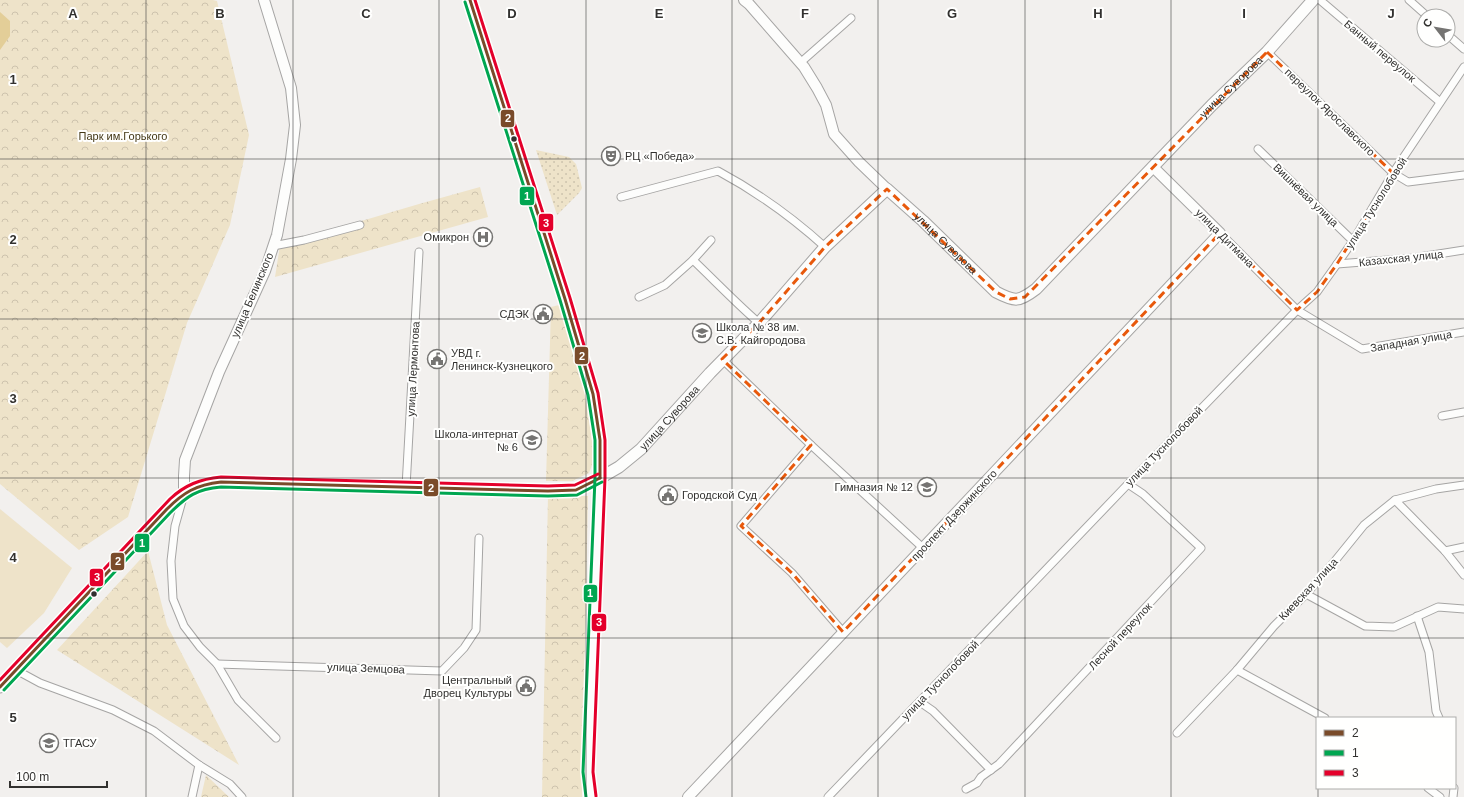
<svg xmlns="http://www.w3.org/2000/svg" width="1464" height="797" viewBox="0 0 1464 797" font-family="Arial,sans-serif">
<defs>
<pattern id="grass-dots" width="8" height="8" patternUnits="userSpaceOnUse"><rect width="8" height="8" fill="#eee3c9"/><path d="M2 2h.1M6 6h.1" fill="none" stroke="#cdc3ad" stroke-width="1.8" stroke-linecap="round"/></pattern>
<pattern id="park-crowns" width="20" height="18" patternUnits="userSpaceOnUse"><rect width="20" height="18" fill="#eee3c9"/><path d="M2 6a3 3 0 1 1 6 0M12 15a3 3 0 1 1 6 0" fill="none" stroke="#cdc3ad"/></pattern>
</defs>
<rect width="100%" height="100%" fill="#f2f0ee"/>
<!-- grass -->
<polygon fill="url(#grass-dots)" points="536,150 569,157 576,164 582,188 579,193 557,215"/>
<!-- park -->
<g fill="url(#park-crowns)">
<polygon points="0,0 213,0 217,1 249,135 230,225 187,323 128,517 79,550 0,484"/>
<polygon points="480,187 488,217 275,277 280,245 419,204"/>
<polygon points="559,305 586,391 594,460 589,473 572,481 546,481 551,307"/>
<polygon points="548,496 588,496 582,797 542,797"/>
<polygon points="148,551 167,625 239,765 57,650"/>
<polygon points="206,775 229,797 201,797"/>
</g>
<!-- pitch -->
<polygon fill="#eee3c9" points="0,509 72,568 44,613 7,648 0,642"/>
<!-- water -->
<polygon fill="#e3ce98" points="0,12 10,21 10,36 0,50"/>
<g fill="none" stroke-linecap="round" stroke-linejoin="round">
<defs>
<g id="street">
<polyline points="1320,0 1440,102"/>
<polyline points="1409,0 1427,16"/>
<polyline points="1448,35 1464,49"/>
<polyline points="1267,52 1393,173 1408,182 1464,175"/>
<polyline points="800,63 851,18"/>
<polyline points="1258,149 1353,241"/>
<path d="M621 197 718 171C757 192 792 217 825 247"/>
<polyline points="1220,233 1297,310 1362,349 1464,332"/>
<polyline points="273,246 304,240 360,225"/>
<path d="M693 260C715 281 736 303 759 323"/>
<polyline points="1337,264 1413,258 1464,250"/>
<polyline points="639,297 665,285 693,260 711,240"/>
<polyline points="722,359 811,445 923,548"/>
<polyline points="1442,416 1464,412"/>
<polyline points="811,445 741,526 792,573 843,632"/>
<polyline points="406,487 419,252"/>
<polyline points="184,494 175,526 171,561 173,599 184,626 200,647 217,664 238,700 276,738"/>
<polyline points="1395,500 1445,551 1464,575"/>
<polyline points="1445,551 1464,547"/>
<polyline points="1306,594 1365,626 1394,627 1438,607 1464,609"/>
<polyline points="1417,616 1429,652 1436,711 1439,718"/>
<polyline points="217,664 442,671 464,648 476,630 479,538"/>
<polyline points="16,670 40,683 113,710 154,731 199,765 230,784 242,797"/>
<polyline points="1237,670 1325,718"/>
<polyline points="920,702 933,711 991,770"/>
<polyline points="1177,733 1237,670 1274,626 1306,594 1334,562 1364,525 1395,500 1436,489 1464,485"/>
<polyline points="1428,788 1440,797"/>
<polyline points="966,789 977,783 981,777 999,764 1201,548 1143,494 1128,484"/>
<polyline points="192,797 199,765"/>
<polyline points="828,797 1128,484 1297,310 1317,292 1337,264 1353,241 1393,173 1464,67"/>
<polyline points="1453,797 1454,788"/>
</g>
<g id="secondary">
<polyline points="744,0 749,4 804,67 817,88 826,105 834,134 859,162 887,189"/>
<polyline points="184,492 184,476 185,460 219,372 265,271 277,235 291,159 295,125 291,88 264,0"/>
<polyline points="591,797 588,772 600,478"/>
<polyline points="688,797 1220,233 1153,167"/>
</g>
<g id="primary">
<polyline points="470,0 549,251 565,299 593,394 600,440 600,478"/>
<path id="s1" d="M0 687 159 517C181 495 188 484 221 482L548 491 576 490 600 478 619 467 641 449 710 373 759 323 825 247 887 189 923 221 996 292C1015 302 1019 302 1036 289L1212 105 1267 52 1313 0"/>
</g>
</defs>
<!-- street casing -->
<use href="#street" stroke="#a6a5a4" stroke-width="9"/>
<!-- secondary casing -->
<use href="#secondary" stroke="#a6a5a4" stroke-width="12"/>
<!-- primary casing -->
<use href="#primary" stroke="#a6a5a4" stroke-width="13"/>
<!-- street -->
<use href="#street" stroke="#fdfdfc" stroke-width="7"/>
<!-- secondary -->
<use href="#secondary" stroke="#fdfdfc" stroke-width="10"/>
<!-- primary -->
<use href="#primary" stroke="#fdfdfc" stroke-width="11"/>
<defs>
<g id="bus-1">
<polyline points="470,0 565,299 593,394 600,440 600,478"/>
<path d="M0 687 167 509C184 492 196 485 221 482L548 491 576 490 600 478"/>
</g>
<g id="bus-2">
<polyline points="465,2 560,300 588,395 595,440 595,478 583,772 586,797"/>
<path d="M4 690 170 513C187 496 197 489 221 487L548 496 577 495 602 482"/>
</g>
<g id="bus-3">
<polyline points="475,0 570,298 598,393 605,440 605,478 593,772 596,796"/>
<path d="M0 680 170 499C185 485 200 479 221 477L548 486 575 485 598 474"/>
</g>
</defs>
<!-- bus-1 casing -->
<use href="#bus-1" stroke="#fffffe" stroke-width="6"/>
<!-- bus-2 casing -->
<use href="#bus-2" stroke="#fffffe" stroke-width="6"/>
<!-- bus-3 casing -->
<use href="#bus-3" stroke="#fffffe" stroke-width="6"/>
<!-- bus-1 -->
<use href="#bus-1" stroke="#7a4b2a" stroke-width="3"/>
<!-- bus-2 -->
<use href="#bus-2" stroke="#00a651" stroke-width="3"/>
<!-- bus-3 -->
<use href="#bus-3" stroke="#e4002b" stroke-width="3"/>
</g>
<!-- marked area -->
<path fill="none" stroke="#e8590c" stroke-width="3" stroke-dasharray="8 5" stroke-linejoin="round" d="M1267 52 1393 173 1337 264 1317 292 1297 310 1220 233 843 632 792 573 741 526 811 445 722 359 759 323 825 247 887 189 996 292 1010 299 1025 297Z"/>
<!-- grid -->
<path fill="none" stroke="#32312f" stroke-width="1" stroke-opacity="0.55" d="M146 0V797M293 0V797M439 0V797M586 0V797M732 0V797M878 0V797M1025 0V797M1171 0V797M1318 0V718M0 159H1464M0 319H1464M0 478H1464M0 638H1464M1318 788V797"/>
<!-- icons -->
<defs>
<symbol id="theatre-ring" viewBox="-11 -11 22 22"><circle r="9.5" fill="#fffffe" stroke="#757472" stroke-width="1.5"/><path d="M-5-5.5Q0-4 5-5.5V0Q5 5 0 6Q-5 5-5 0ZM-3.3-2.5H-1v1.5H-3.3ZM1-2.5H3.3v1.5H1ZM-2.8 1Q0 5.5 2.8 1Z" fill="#757472"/></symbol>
<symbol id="hospital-ring" viewBox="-11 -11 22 22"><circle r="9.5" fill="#fffffe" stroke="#757472" stroke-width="1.5"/><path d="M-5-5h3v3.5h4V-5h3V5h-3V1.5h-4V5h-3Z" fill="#757472"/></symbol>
<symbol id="civic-ring" viewBox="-11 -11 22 22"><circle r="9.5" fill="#fffffe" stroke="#757472" stroke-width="1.5"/><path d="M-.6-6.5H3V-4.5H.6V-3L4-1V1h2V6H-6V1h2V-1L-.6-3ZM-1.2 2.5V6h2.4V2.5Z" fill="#757472"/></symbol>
<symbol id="school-ring" viewBox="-11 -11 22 22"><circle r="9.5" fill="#fffffe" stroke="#757472" stroke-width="1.5"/><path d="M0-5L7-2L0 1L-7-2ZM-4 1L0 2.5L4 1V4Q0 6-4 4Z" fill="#757472"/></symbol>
<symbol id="university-ring" viewBox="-11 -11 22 22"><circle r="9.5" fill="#fffffe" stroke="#757472" stroke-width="1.5"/><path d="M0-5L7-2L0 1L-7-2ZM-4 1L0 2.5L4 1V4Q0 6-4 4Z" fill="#757472"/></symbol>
</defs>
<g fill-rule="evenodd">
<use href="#theatre-ring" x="600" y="145" width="22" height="22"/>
<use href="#hospital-ring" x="472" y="226" width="22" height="22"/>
<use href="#civic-ring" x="532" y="303" width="22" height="22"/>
<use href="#school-ring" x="691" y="322" width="22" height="22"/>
<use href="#civic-ring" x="426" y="348" width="22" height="22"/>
<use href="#school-ring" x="521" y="429" width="22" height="22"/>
<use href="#school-ring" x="916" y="476" width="22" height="22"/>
<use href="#civic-ring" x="657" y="484" width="22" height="22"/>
<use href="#civic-ring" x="515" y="675" width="22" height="22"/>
<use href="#university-ring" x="38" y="732" width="22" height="22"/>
</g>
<!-- markers -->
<g fill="#32312f" stroke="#fffffe" stroke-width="1.5">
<circle cx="514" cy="139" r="3.5"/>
<circle cx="94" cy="594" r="3.5"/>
</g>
<g text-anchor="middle" stroke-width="4" stroke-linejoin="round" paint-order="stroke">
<!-- street labels -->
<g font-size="11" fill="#32312f" stroke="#fffffe">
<text transform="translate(1380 51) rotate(40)" y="4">Банный переулок</text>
<text dy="4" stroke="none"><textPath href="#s1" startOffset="1572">улица Суворова</textPath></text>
<text transform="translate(1330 112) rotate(44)" y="4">переулок Ярославского</text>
<text transform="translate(1306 195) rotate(44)" y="4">Вишнёвая улица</text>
<text transform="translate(1376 203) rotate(-58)" y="4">улица Туснолобовой</text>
<text transform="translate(1225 238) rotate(45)" y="4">улица Дитмана</text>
<text dy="4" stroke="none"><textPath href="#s1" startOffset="1177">улица Суворова</textPath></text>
<text transform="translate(1401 258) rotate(-6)" y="4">Казахская улица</text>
<text transform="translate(252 295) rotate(-67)" y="4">улица Белинского</text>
<text transform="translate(1411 341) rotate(-10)" y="4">Западная улица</text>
<text transform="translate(413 369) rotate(-87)" y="4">улица Лермонтова</text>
<text dy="4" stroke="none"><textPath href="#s1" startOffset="781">улица Суворова</textPath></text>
<text transform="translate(1164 446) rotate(-46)" y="4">улица Туснолобовой</text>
<text transform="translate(954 515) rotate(-47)" y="4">проспект Дзержинского</text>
<text transform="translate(1308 589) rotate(-47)" y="4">Киевская улица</text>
<text transform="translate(1120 636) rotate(-47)" y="4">Лесной переулок</text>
<text transform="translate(366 668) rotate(2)" y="4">улица Земцова</text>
<text transform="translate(940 680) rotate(-46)" y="4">улица Туснолобовой</text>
</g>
<!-- park labels -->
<g font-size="11" fill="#443816" stroke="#fffffe">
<text x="123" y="140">Парк им.Горького</text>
</g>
<!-- poi labels -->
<g font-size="11" fill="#32312f" stroke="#fffffe" text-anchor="start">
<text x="625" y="160">РЦ «Победа»</text>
<text x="469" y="241" text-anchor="end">Омикрон</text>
<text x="529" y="318" text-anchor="end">СДЭК</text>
<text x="716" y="331">Школа № 38 им.<tspan x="716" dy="13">С.В. Кайгородова</tspan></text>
<text x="451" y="357">УВД г.<tspan x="451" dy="13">Ленинск-Кузнецкого</tspan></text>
<text x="518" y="438" text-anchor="end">Школа-интернат<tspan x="518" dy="13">№ 6</tspan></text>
<text x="913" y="491" text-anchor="end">Гимназия № 12</text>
<text x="682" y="499">Городской Суд</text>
<text x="512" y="684" text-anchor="end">Центральный<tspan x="512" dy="13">Дворец Культуры</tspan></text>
<text x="63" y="747">ТГАСУ</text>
</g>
</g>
<g font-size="13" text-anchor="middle" font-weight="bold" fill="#32312f" stroke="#fffffe" stroke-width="4" stroke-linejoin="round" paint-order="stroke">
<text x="73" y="18">A</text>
<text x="220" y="18">B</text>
<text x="366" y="18">C</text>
<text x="512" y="18">D</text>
<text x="659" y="18">E</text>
<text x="805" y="18">F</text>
<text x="952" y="18">G</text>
<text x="1098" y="18">H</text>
<text x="1244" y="18">I</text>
<text x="1391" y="18">J</text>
<text x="13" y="84">1</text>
<text x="13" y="244">2</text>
<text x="13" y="403">3</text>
<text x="13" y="562">4</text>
<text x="13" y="722">5</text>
</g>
<g stroke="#fffffe" stroke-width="1.5">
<rect x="500" y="109" width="15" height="19" rx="4" fill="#7a4b2a"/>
<rect x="519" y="186" width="16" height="20" rx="4" fill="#00a651"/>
<rect x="538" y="213" width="16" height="19" rx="4" fill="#e4002b"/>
<rect x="574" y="346" width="15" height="19" rx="4" fill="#7a4b2a"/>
<rect x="423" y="478" width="16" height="19" rx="4" fill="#7a4b2a"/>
<rect x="134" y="533" width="16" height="20" rx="4" fill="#00a651"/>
<rect x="110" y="552" width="15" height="19" rx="4" fill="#7a4b2a"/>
<rect x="89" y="568" width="15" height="19" rx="4" fill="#e4002b"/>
<rect x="583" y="584" width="15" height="19" rx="4" fill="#00a651"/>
<rect x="591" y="613" width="16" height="19" rx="4" fill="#e4002b"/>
</g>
<g font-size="11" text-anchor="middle" font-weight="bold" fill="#fff">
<text x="508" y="122">2</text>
<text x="527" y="200">1</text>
<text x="546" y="227">3</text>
<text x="582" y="360">2</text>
<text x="431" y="492">2</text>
<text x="142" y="547">1</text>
<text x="118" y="565">2</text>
<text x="97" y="581">3</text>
<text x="590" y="597">1</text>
<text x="599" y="626">3</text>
</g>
<!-- legend -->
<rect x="1316" y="717" width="140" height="72" fill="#fffffe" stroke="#adadab"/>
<rect x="1324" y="730" width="20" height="6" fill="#7a4b2a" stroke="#adadab"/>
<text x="1352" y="737" font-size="12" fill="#32312f">2</text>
<rect x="1324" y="750" width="20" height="6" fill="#00a651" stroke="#adadab"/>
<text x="1352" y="757" font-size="12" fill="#32312f">1</text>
<rect x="1324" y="770" width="20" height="6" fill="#e4002b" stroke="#adadab"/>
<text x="1352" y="777" font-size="12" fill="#32312f">3</text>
<!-- north arrow -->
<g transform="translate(1436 28) rotate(301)"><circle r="19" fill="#fffffe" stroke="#adadab"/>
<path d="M0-3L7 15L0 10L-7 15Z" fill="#757472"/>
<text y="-6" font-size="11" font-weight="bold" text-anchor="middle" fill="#32312f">С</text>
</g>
<!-- scale -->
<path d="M10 781v6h97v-6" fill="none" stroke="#32312f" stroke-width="2"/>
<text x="16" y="781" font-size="12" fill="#32312f" stroke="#fffffe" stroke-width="3" paint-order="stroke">100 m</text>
</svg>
